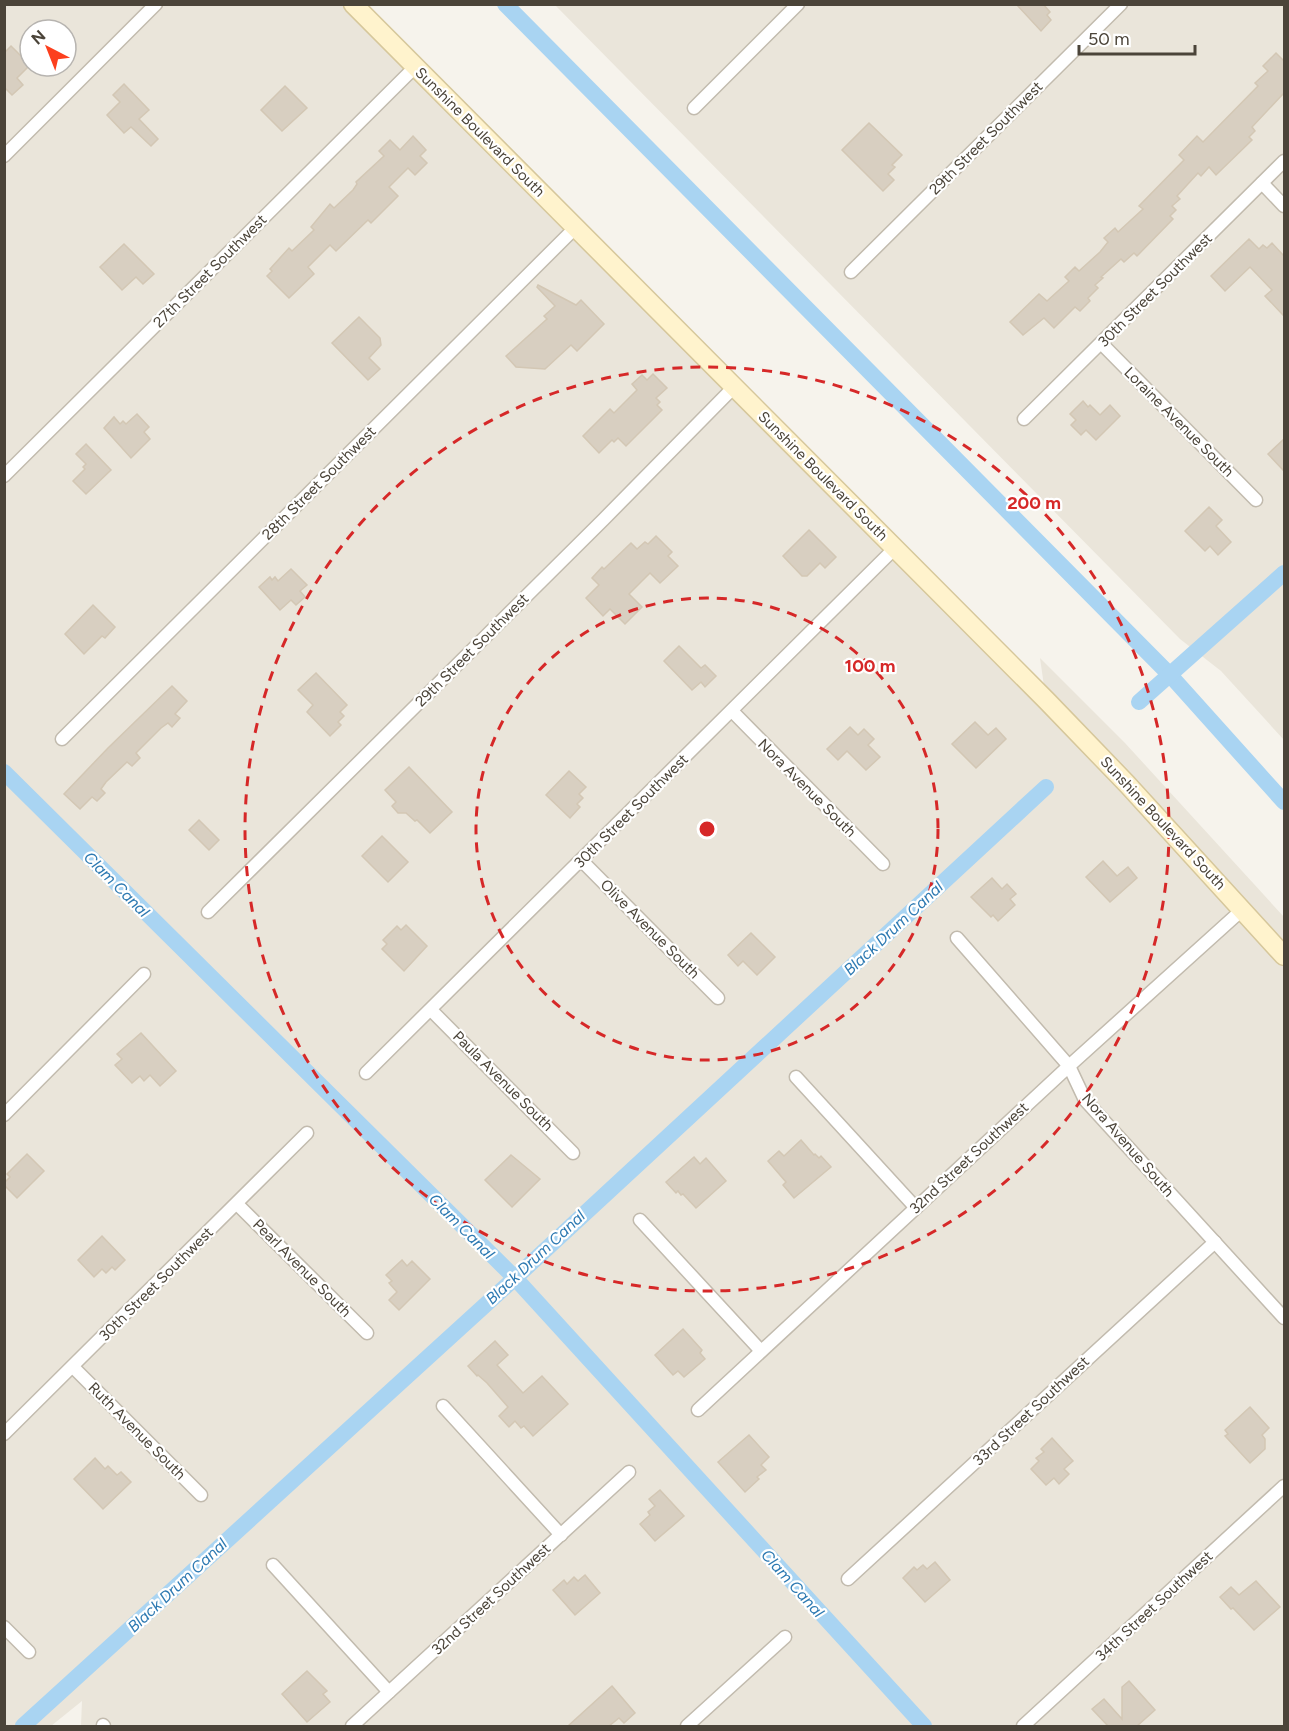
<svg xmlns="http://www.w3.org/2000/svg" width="1289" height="1731" viewBox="0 0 1289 1731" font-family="Figtree,sans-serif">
<rect width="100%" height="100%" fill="#f6f3ec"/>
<!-- residential -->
<g fill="#eae5da" fill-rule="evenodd">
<path d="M5 5H342L1038 703 1121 789 1284 968V1726H81L82 1701 51 1726H5ZM30 30H66V66H30Z"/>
<polygon points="555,5 1284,5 1284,740 1221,671 1180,639"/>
<polygon points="1040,658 1125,743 1284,917 1284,944 1133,778 1044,686"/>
</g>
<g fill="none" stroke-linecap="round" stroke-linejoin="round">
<!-- canal -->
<g stroke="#a9d4f2" stroke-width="16">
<polyline points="505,4 1170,675 1284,802"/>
<polyline points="1139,702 1284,573"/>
<polyline points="4,772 515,1278 924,1726"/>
<polyline points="23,1726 515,1278 1046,787"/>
</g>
</g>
<!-- building -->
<g fill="#d8cfc1" stroke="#d3c7b4" stroke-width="1.5">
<polygon points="1016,4 1043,4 1050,12 1047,15 1051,20 1041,31"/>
<polygon points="11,46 30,65 17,78 23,85 12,95 6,89 4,90 4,53"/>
<polygon points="1276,53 1284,61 1284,93 1252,127 1255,131 1249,137 1252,140 1216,175 1209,167 1201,176 1198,173 1177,196 1180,199 1172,206 1176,210 1170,216 1173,219 1137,256 1134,253 1124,262 1121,259 1101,277 1103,278 1095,285 1098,288 1088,298 1090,301 1080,311 1075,307 1054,328 1044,318 1023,335 1010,322 1039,294 1047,301 1069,281 1065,277 1075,267 1079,271 1100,252 1108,242 1104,238 1115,228 1118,232 1143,209 1139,206 1184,160 1179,155 1197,136 1203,142 1258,86 1255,83 1268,71 1263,66"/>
<polygon points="124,84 149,110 139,119 158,139 151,146 131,127 124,133 107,115 120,102 113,95"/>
<polygon points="285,86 307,108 282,131 261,110"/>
<polygon points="869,123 902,155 892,165 895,167 888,174 894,180 883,191 842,150"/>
<polygon points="413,136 426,150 420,156 427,163 415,175 408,168 389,187 398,196 371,223 368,220 336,251 330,245 308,267 314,274 289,298 267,276 272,271 270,269 289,248 292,251 314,230 311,227 330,204 334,208 353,190 357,184 356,182 384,156 379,151 390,140 400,150"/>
<polygon points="1249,239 1259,249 1263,245 1267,248 1272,243 1284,256 1284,316 1265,296 1272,290 1250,267 1225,291 1211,276"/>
<polygon points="124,244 154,274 143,284 136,277 122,290 100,267"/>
<polygon points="538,285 576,305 581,300 604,324 577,351 571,345 545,369 516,367 506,356 547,319 544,316 555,306 537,287"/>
<polygon points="359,317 380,338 381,345 369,358 380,369 368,380 332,343"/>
<polygon points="653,374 667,388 656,398 660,402 657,405 662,410 626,446 618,438 614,442 612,440 599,453 583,436 610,409 614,413 637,390 632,384 642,375 647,380"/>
<polygon points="1083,401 1088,407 1090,405 1100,415 1110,405 1120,416 1096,440 1086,430 1081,435 1071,425 1076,420 1070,414"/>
<polygon points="137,414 149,427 144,432 150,439 131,458 104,428 114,417 120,424 123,421 126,424"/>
<polygon points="1284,439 1284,471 1268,454"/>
<polygon points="86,444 111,470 86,494 73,481 85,469 83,467 86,464 76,454"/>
<polygon points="1209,507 1222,520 1216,526 1231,542 1218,555 1210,546 1205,551 1185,531"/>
<polygon points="809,530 836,557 825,568 820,563 807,576 802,576 783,556"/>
<polygon points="656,536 672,552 668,556 678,566 660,583 650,573 629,594 642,607 625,624 610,609 603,616 586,598 599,585 592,578 602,567 604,569 631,543 637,549 645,542 648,544"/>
<polygon points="291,569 307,585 300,591 305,597 296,605 291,600 280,610 259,587 270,577 272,580 275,577 278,581"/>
<polygon points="93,605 115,627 105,638 102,636 84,654 65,634"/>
<polygon points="679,646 701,668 705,665 716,676 705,687 701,682 692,690 664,661"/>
<polygon points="316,673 347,705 340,712 344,716 338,722 341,725 330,736 307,712 313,705 298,690"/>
<polygon points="172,686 187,701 175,714 180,718 172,727 168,723 161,728 136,753 140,758 132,766 127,762 106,782 101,789 105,793 97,801 92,797 80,809 64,794 108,748"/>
<polygon points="975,722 988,735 996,728 1006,739 976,768 952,744"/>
<polygon points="850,727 858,735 864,729 874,739 868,745 880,757 866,770 847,751 838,760 827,749"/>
<polygon points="409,767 452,812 430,833 417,820 415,821 406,813 398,813 392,806 396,802 385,790"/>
<polygon points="569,771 586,787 579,794 583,798 577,804 580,807 570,818 546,795"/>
<polygon points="199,820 219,840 209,850 189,830"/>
<polygon points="382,836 408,862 388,882 362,856"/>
<polygon points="1103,861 1117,876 1128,867 1137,878 1110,902 1086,877"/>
<polygon points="992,878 1002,889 1007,884 1016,894 1010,899 1015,905 998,921 993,915 991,917 971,897"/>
<polygon points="406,925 427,946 404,971 382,949 387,944 383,940 397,926 401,930"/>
<polygon points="751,933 775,957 757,975 743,961 738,966 728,955"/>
<polygon points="141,1033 176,1071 160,1086 150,1075 144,1081 140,1076 132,1083 115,1065 122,1059 117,1054"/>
<polygon points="801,1140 814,1155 815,1154 819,1158 821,1156 831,1167 794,1198 783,1185 786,1182 768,1161 779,1151 784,1156"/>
<polygon points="27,1154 44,1171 17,1198 4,1185 4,1183 10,1177 7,1174"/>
<polygon points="511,1155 540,1179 512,1207 485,1180"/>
<polygon points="694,1157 700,1164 706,1158 726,1181 696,1208 683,1194 681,1195 678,1191 676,1193 666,1182"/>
<polygon points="102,1236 125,1260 115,1270 112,1267 106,1273 102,1269 94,1277 78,1260"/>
<polygon points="402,1260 407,1266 412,1261 430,1279 399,1310 389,1300 397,1292 389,1283 392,1281 386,1275"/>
<polygon points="683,1329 702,1350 700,1353 705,1359 684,1377 678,1371 673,1375 655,1355"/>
<polygon points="495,1341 508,1355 497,1365 523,1393 542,1376 568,1404 533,1436 524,1426 521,1428 515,1421 509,1427 499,1416 508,1407 487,1383 478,1375 477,1376 468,1366"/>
<polygon points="1250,1407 1269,1428 1262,1435 1265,1439 1265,1449 1250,1463 1225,1436 1228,1434 1225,1430"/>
<polygon points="749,1435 769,1457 761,1465 766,1470 757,1477 759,1479 745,1492 718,1462"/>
<polygon points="1052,1438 1073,1461 1064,1469 1069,1474 1059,1484 1054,1478 1046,1485 1031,1469 1039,1461 1036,1458 1044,1452 1041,1449"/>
<polygon points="95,1458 105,1469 108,1466 117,1475 121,1472 131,1482 103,1509 74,1479"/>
<polygon points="660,1490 684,1516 655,1541 640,1524 650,1515 648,1512 655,1506 649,1499"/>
<polygon points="935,1562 950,1580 925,1602 903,1578 914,1567 917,1570 923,1565 927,1569"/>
<polygon points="585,1575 600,1593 575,1615 553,1590 564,1580 567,1584 574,1577 578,1581"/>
<polygon points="1256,1581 1280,1607 1254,1630 1233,1608 1231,1609 1220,1597 1231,1587 1239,1595"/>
<polygon points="307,1671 327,1691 323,1694 330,1702 307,1722 282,1694"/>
<polygon points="1129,1681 1155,1710 1137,1726 1108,1726 1092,1709 1104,1699 1122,1719 1122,1687"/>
<polygon points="612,1686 635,1713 624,1723 619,1718 609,1726 568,1726"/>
</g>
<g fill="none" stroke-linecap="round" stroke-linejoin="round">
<defs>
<g id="street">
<polyline points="694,108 798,4"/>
<polyline points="4,156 156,4"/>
<polyline points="1262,183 1284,206"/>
<polyline points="851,272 1121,4"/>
<polyline points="1101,343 1256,500"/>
<polyline points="1024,419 1284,161"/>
<polyline points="4,476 415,67"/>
<polyline points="732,711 883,864"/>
<polyline points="62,739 576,227"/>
<polyline points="582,861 718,998"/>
<polyline points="208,912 603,520 734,387"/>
<polyline points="957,938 1069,1066 1085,1100 1284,1318"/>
<polyline points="431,1010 573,1153"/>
<polyline points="366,1073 895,548"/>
<polyline points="796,1077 916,1208"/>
<polyline points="4,1115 144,974"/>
<polyline points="237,1204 367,1333"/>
<polyline points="640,1220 761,1351"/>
<polyline points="73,1367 201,1495"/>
<polyline points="443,1406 561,1535"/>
<polyline points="698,1410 1069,1066 1243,909"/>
<polyline points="4,1434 307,1133"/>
<polyline points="273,1565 389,1692"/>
<polyline points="848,1579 1215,1242"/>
<polyline points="4,1627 29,1652"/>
<polyline points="103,1725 104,1726"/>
<polyline points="352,1726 629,1472"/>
<polyline points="687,1726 785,1637"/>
<polyline points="1023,1726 1284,1486"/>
</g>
<polyline id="secondary" points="353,4 1047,701 1127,784 1284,956"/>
</defs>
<!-- street casing -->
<use href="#street" stroke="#c2bbae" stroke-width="15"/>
<!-- secondary casing -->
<use href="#secondary" stroke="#d6c79b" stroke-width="21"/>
<!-- street -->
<use href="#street" stroke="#fff" stroke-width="12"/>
<!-- secondary -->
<use href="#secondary" stroke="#fff3cd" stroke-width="18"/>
</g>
<!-- distance rings -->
<g fill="none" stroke="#d62828" stroke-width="3" stroke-dasharray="10 8">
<circle cx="707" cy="829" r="231"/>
<circle cx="707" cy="829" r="462"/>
</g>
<g text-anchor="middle" stroke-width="4.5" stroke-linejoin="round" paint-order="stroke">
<!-- street labels -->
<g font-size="15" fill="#4b4439" stroke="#fff">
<text transform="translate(480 132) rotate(45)" y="5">Sunshine Boulevard South</text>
<text transform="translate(986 138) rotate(-45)" y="5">29th Street Southwest</text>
<text transform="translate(210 271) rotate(-45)" y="5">27th Street Southwest</text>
<text transform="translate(1155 290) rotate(-45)" y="5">30th Street Southwest</text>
<text transform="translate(1179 422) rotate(45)" y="5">Loraine Avenue South</text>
<text transform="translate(823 476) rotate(45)" y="5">Sunshine Boulevard South</text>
<text transform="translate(319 483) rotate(-45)" y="5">28th Street Southwest</text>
<text transform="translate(472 650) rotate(-45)" y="5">29th Street Southwest</text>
<text transform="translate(807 788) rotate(45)" y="5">Nora Avenue South</text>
<text transform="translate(631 811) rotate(-45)" y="5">30th Street Southwest</text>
<text transform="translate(1163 823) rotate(47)" y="5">Sunshine Boulevard South</text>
<text transform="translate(650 929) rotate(45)" y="5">Olive Avenue South</text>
<text transform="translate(503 1081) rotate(45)" y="5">Paula Avenue South</text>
<text transform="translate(1128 1145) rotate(49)" y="5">Nora Avenue South</text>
<text transform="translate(969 1158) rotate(-43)" y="5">32nd Street Southwest</text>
<text transform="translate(302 1268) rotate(45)" y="5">Pearl Avenue South</text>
<text transform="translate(156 1284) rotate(-45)" y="5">30th Street Southwest</text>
<text transform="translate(1031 1411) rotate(-43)" y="5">33rd Street Southwest</text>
<text transform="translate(137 1431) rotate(45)" y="5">Ruth Avenue South</text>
<text transform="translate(491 1599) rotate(-43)" y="5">32nd Street Southwest</text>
<text transform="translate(1154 1606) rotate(-43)" y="5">34th Street Southwest</text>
</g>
<!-- water labels -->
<g font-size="16" font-style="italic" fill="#2e7ab2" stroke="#fff">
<text transform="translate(117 884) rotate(45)" y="6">Clam Canal</text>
<text transform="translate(893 928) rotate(-43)" y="6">Black Drum Canal</text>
<text transform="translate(462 1226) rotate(45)" y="6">Clam Canal</text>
<text transform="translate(535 1257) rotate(-43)" y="6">Black Drum Canal</text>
<text transform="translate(793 1583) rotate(48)" y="6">Clam Canal</text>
<text transform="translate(177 1585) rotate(-43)" y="6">Black Drum Canal</text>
</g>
</g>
<circle cx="707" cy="829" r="9" fill="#d62828" stroke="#fff" stroke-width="3"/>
<g font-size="18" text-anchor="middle" font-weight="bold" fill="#d62828" stroke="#fff" stroke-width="4.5" stroke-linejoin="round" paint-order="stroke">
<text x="1034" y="509">200 m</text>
<text x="870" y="672">100 m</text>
</g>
<!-- border -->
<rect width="1289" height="1731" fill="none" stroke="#4b4439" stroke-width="12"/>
<!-- north arrow -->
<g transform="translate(48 48) rotate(318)"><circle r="28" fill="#ffffff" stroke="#b7b4b0" stroke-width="1.5"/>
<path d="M0-4.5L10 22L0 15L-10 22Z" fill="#fc3f1d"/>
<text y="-9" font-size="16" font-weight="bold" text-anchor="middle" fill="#4b4439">N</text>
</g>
<!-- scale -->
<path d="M1079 45v9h116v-9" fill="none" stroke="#4b4439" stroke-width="3"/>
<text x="1088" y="45" font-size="18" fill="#4b4439" stroke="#ffffff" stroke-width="4.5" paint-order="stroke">50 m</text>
</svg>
